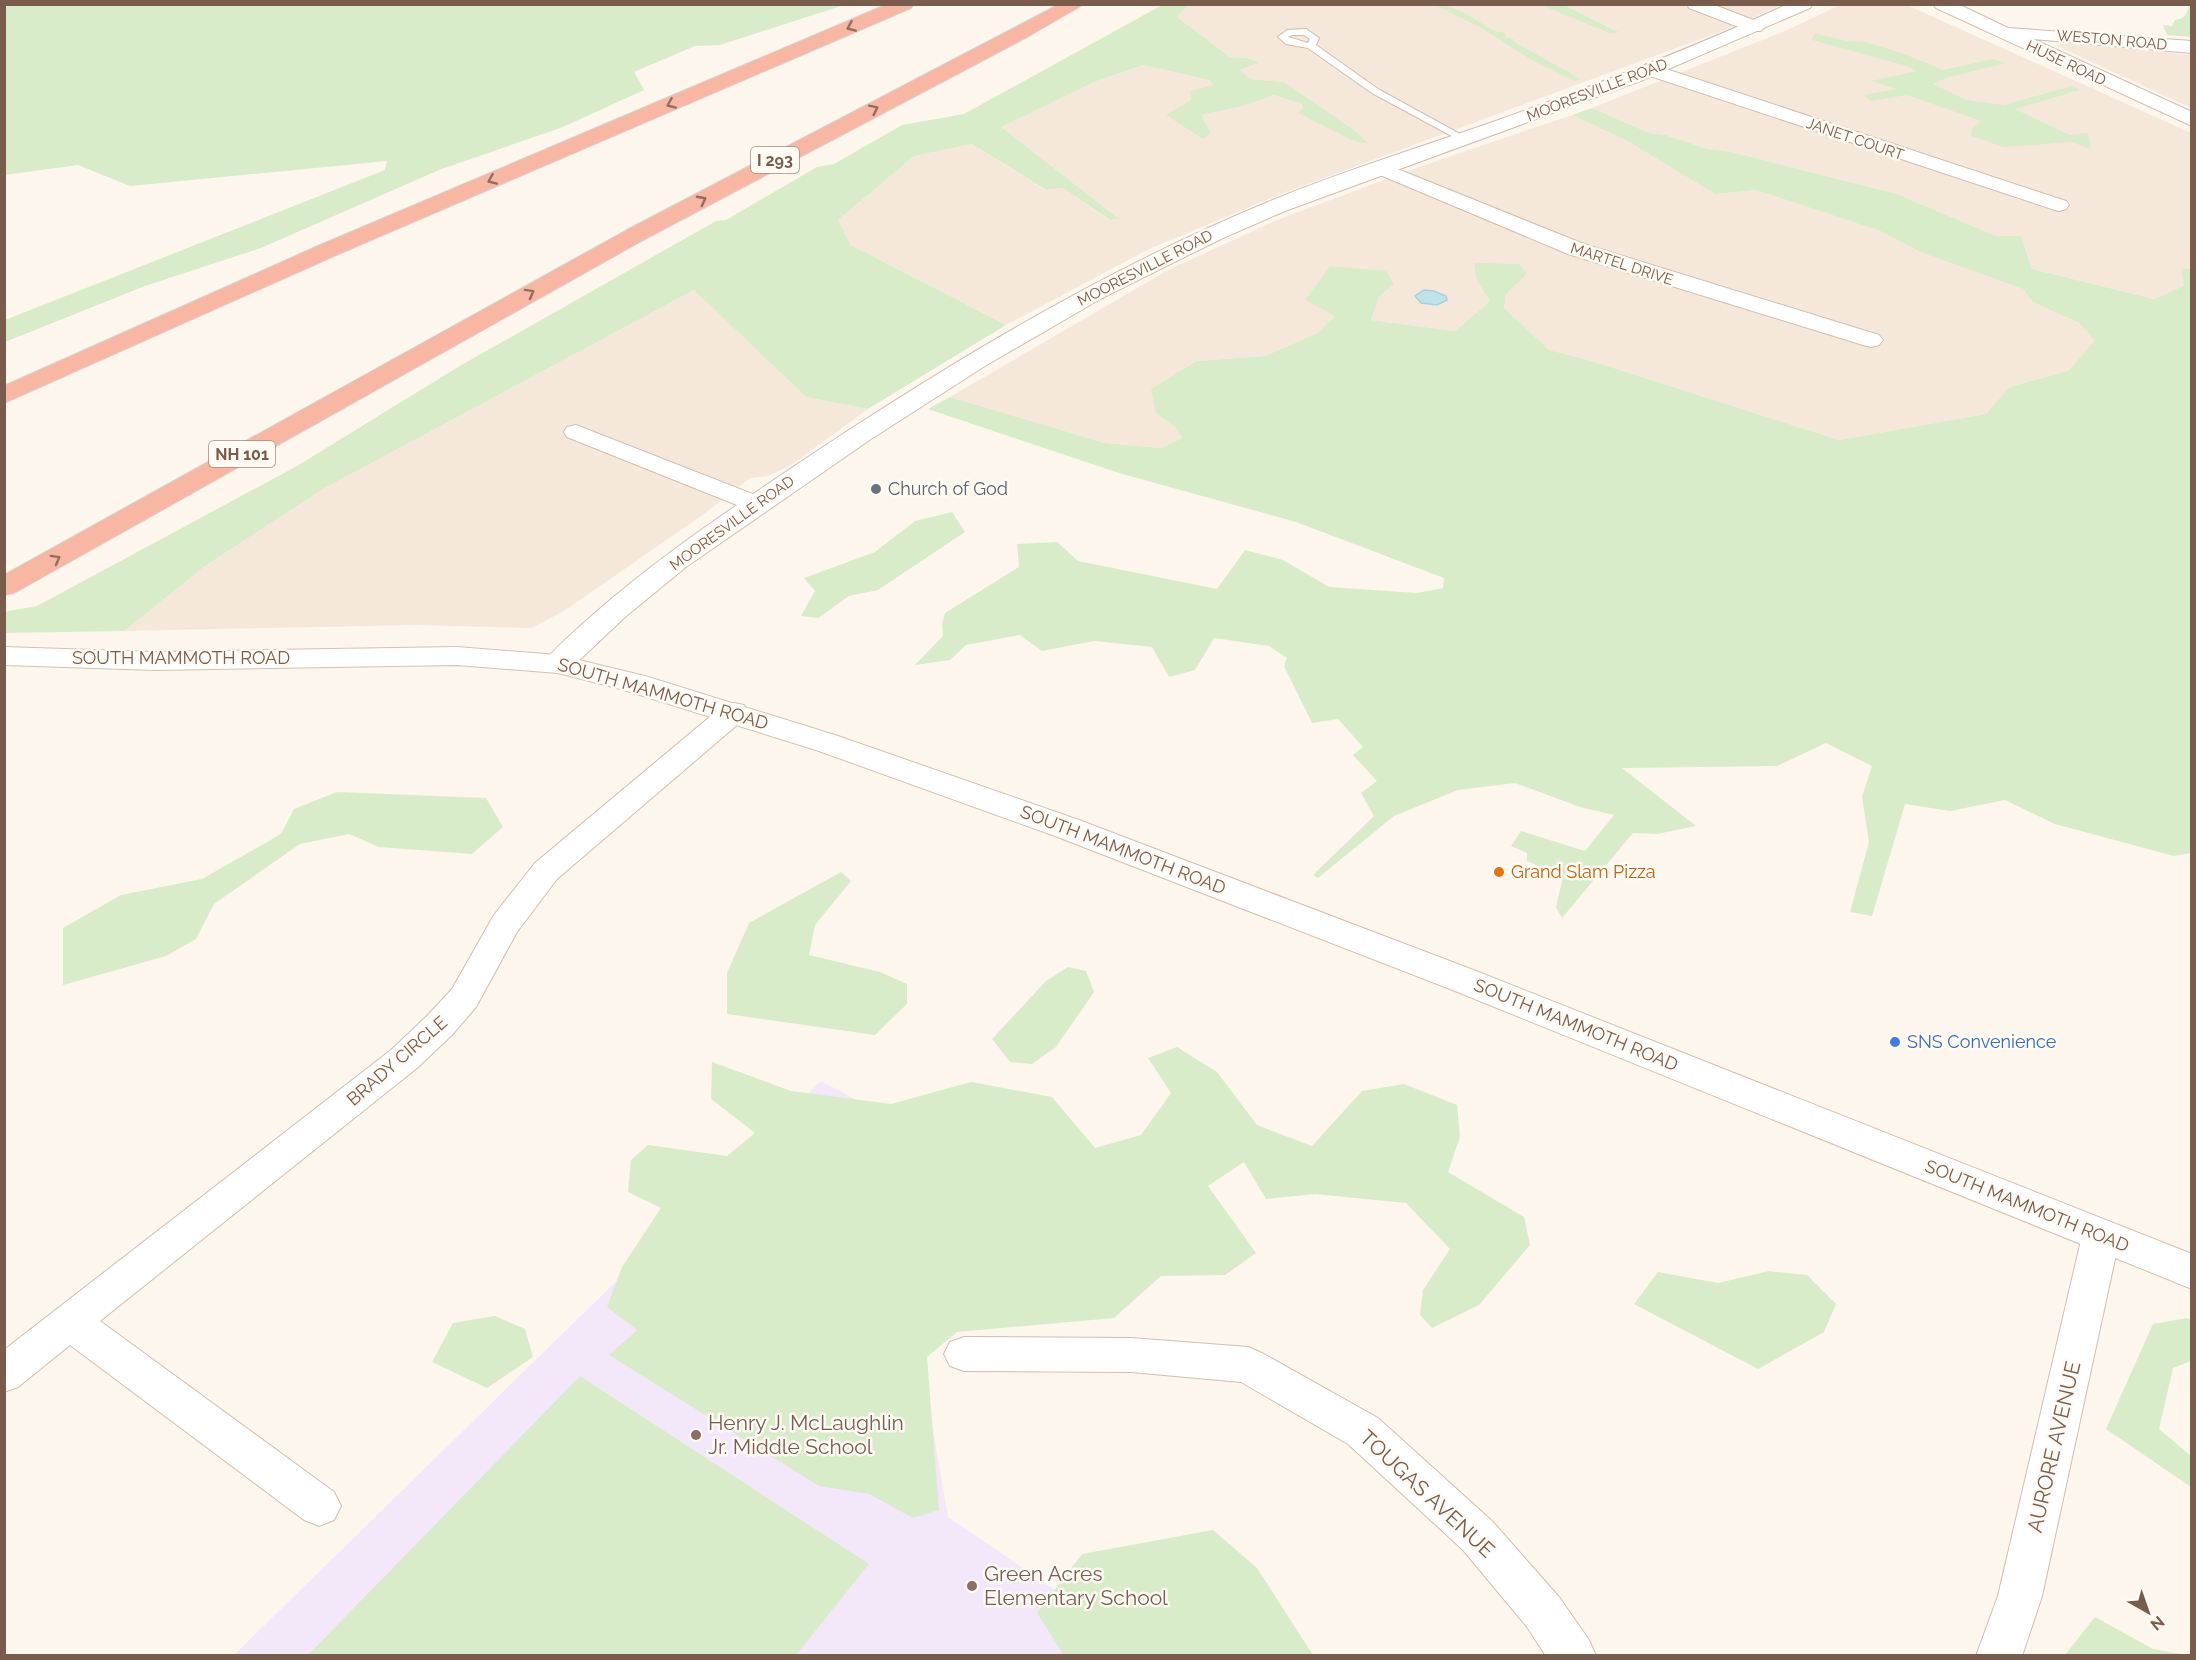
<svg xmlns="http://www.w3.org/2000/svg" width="2196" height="1660" viewBox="0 0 2196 1660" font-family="Raleway,sans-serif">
<rect width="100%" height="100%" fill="#fdf6ec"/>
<!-- residential -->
<g fill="#f5e8da">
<polygon points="1189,5 1541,5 1618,31 1564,5 1781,5 1725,30 1286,192 1149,249 1006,325 851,245 838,220 914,156 972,144 1045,190 1063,188 1109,220 1117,217 1000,127 1094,82 1144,65 1209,80 1215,85 1200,115 1243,106 1274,95 1302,104 1284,82 1250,79 1240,70 1258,64 1247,58 1230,57 1177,17"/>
<polygon points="1840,5 1907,5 2191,133 2191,269 2181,268 2185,286 2154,299 2032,269 2021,236 1996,236 1897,194 1732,152 1708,149 1666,135 1649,133 1592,108 1785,31"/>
<polygon points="2074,42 2191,55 2191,108 2055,45"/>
<polygon points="1572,115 1629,142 1715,194 1756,190 1880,231 1920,252 2023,289 2033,302 2079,323 2096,341 2068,371 2009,387 1986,414 1839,440 1595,362 1548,350 1504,308 1504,295 1527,274 1477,281 1490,301 1455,331 1371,320 1379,297 1394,284 1305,299 1336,316 1318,333 1265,356 1197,361 1156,413 1177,429 1182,438 1161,448 1105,443 950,397 1170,269 1277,220 1419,167"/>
<polygon points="694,290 806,397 868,409 791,465 768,476 750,478 704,514 564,611 531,628 415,625 124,631 205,566 323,489"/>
</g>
<!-- education -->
<polygon fill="#f3e8fa" points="821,1081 1052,1204 920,1354 948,1517 1150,1655 233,1656"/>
<!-- green -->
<g fill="#d8ecc9">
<polygon points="5,4 844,4 844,5 720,45 695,46 634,72 644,90 563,127 439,170 261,248 145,286 5,342 5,320 385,170 387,161 130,186 78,165 5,175"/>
<polygon points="1164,4 1189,5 1177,17 1230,57 1247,58 1259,63 1240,70 1250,79 1284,82 1355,131 1369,144 1354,141 1298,113 1303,109 1302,104 1274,95 1243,106 1201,115 1211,133 1203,139 1166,115 1191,100 1190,91 1214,85 1209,80 1143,65 1094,82 1001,127 1118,218 1110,220 1063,188 1046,190 972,144 914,156 838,220 851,245 1006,325 868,409 806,397 694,290 323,489 205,566 124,631 5,633 5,613 8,611 37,606 297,466 458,367 716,221 726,220 817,167 834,164 902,125 964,114"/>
<polygon points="1435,5 1444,5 1465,13 1494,31 1505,33 1505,37 1513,39 1516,43 1581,79 1575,81 1530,59 1485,30"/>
<polygon points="1541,5 1564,5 1619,32 1609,33"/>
<path d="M2189 5H2191V37L2167 35 2163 25 2172 26 2175 20C2185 19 2187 14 2189 5Z"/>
<polygon points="1815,33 1846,41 1867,42 1907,55 1943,70 1993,59 2006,63 1946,78 1933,84 1967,100 2004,105 2072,86 2080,90 2015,109 2070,135 2088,133 2091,149 2071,142 2004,147 1971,136 1972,128 1981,121 1907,95 1871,101 1864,95 1897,89 1871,81 1917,71 1903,65 1812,40"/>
<polygon points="1592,108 1649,133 1666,135 1708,149 1732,152 1897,194 1996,236 2021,236 2032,269 2154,299 2184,286 2181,268 2191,269 2191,853 2174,856 2055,824 2005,800 1950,811 1905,804 1872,916 1850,912 1869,842 1862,797 1872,766 1826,743 1777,766 1622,768 1696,826 1657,834 1633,833 1562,918 1556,907 1563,877 1527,861 1527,853 1511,846 1521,831 1585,851 1614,815 1580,807 1515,783 1458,790 1394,816 1318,878 1313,875 1374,816 1361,793 1377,781 1353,755 1363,747 1338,719 1312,723 1284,666 1287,658 1269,646 1214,638 1195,670 1169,677 1152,647 1094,641 1042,651 1020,635 966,645 950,660 915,665 943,636 942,624 945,613 1019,567 1017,544 1057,542 1078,561 1217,589 1245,550 1283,560 1329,587 1417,593 1443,588 1444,578 1296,522 1119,473 928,409 950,397 1105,443 1161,448 1182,438 1177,429 1156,413 1151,389 1197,361 1265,356 1318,333 1335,316 1305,300 1330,266 1386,271 1394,284 1379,297 1371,320 1455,331 1490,301 1477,281 1474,263 1519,264 1527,274 1505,295 1504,308 1549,350 1595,362 1839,440 1986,414 2009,387 2068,371 2095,341 2079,323 2033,302 2023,289 1920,252 1880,231 1756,190 1715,194 1629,142 1572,115"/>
<polygon points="952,512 965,532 878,590 849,596 818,618 801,616 815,591 804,578 875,552 915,521"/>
<polygon points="337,792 486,798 503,827 472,854 379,847 349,834 300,844 214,904 196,939 166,956 63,985 63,928 121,895 202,879 281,834 294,809"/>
<polygon points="841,872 851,881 815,925 809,955 880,972 907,984 907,1004 875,1035 727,1014 727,973 749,923"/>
<polygon points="1068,967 1086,971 1094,992 1056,1047 1032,1064 1010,1062 992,1039 1046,981"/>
<polygon points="1177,1047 1217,1072 1257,1125 1312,1146 1362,1091 1404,1084 1457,1105 1460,1137 1448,1172 1524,1217 1530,1245 1479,1305 1432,1328 1420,1315 1423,1290 1450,1249 1406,1203 1315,1194 1266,1199 1244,1162 1208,1186 1256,1253 1225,1275 1161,1276 1114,1318 957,1332 927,1357 939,1510 913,1518 869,1494 819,1486 609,1355 637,1330 607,1307 622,1267 661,1208 628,1192 631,1160 648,1145 727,1156 755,1133 711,1099 712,1062 791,1091 891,1104 971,1082 1052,1097 1095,1148 1141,1135 1171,1093 1148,1058"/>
<polygon points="1769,1271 1807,1275 1836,1304 1824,1332 1758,1369 1634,1304 1658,1272 1718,1283"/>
<polygon points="495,1316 525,1329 533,1357 487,1388 432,1362 453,1323"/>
<polygon points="2187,1318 2191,1320 2191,1361 2173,1368 2159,1429 2191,1456 2191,1487 2106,1429 2153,1324"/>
<polygon points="580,1376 869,1564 796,1655 308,1655"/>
<polygon points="1213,1530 1257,1568 1313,1655 1063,1654 1037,1613 1082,1554"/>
<polygon points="2095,1617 2153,1649 2187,1655 2065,1655"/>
</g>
<!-- water -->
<polygon fill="#bfe3e8" stroke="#a5d3da" stroke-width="1.5" points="1424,290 1434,291 1446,296 1447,300 1437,305 1421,303 1415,296"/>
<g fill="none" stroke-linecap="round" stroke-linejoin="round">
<defs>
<path id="service" d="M1287 30 1306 29 1319 38 1316 45 1378 89 1469 139 1461 141 1372 93 1308 48 1286 44 1278 37ZM1292 35H1304L1310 39 1308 43 1288 37Z"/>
<g id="minor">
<polygon points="1687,4 1712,4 1761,23 1764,27 1761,31 1749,31 1689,8"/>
<polygon points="1651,64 2066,201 2069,205 2066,209 2059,211 2052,209 1644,74 1642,70 1644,66"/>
<polygon points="1380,162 1584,244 1879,335 1883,340 1879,345 1871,347 1863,345 1568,254 1373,172 1370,168 1373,164"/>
<polygon points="576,425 765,499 769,504 765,509 756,512 747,509 567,437 564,432 567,427"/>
<polygon points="734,703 744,705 749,712 744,719 557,879 517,932 476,1007 452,1035 417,1068 100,1321 334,1492 341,1506 334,1520 319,1526 304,1520 70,1345 18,1387 4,1392 4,1350 391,1050 427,1016 452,989 494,915 535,863 724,705"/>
<polygon points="2101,1220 2115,1225 2120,1236 2042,1596 2022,1656 1976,1656 1998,1596 2082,1236 2087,1225"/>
<polygon points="964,1337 1131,1338 1248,1347 1262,1353 1378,1418 1493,1522 1559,1597 1589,1640 1596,1656 1546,1656 1527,1627 1463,1550 1348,1444 1241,1382 1131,1372 964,1371 950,1366 944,1354 950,1342"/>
</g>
<g id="tertiary">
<path d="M1788 4H1813L1810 8 1643 80 1285 211 1223 238 1102 298 985 366 871 439 686 567 625 617 569 670 558 673 547 670 543 664C555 647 573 633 588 619 642 571 700 530 759 490 921 380 1087 277 1268 202 1340 172 1415 149 1490 123 1591 87 1691 49 1788 4Z"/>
<polygon points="1933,4 1958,4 2008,28 2192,41 2192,53 2033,39 2192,112 2192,126 1936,8"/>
</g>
<polygon id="secondary" points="4,647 155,652 457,647 558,655 645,676 838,736 1079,820 1476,971 2192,1254 2192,1289 1450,989 1055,836 816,750 624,690 558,673 457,665 155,670 4,665"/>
<g id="motorway">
<polygon points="888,4 914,4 911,8 334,256 4,403 4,386 318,246"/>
<polygon points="1060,4 1084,4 1027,37 643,240 14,593 4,595 4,575 627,230"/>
</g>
</defs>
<!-- service casing -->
<use href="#service" stroke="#d1beb0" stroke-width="2"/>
<!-- minor casing -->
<use href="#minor" stroke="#d1beb0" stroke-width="2"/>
<!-- tertiary casing -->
<use href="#tertiary" stroke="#d1beb0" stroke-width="2"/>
<!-- secondary casing -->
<use href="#secondary" stroke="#d6c0b0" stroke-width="2"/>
<!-- motorway casing -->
<use href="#motorway" stroke="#dad1cd" stroke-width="2"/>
<!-- service -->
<use href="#service" fill="#fff" fill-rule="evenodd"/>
<!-- minor -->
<use href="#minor" fill="#fff" fill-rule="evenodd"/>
<!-- tertiary -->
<use href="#tertiary" fill="#fff" fill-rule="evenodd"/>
<!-- secondary -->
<use href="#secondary" fill="#fff" fill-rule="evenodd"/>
<!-- motorway -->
<use href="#motorway" fill="#f7b7a3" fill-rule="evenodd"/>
</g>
<!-- one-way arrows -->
<defs><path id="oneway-chevron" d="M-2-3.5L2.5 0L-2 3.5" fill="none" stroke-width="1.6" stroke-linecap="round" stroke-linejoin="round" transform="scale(1.5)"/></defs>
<g stroke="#936e5e">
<use href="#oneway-chevron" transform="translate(851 27) rotate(157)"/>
<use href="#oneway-chevron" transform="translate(671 104) rotate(157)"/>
<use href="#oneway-chevron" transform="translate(874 109) rotate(-26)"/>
<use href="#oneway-chevron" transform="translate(492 180) rotate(157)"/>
<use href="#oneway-chevron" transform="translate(702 200) rotate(-28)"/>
<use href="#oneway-chevron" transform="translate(530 293) rotate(-29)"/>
<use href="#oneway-chevron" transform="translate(56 559) rotate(-29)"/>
</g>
<!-- markers -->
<circle fill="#6b7280" stroke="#fffaf3" stroke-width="2" cx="876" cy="489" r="6"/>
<circle fill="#e8710a" stroke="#fffaf3" stroke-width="2" cx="1499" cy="872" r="6"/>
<circle fill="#3f7fe0" stroke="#fffaf3" stroke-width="2" cx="1895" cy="1042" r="6"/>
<g fill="#8d6e63" stroke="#fffaf3" stroke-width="2">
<circle cx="696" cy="1435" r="6"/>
<circle cx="972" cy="1586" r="6"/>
</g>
<g text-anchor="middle" stroke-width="5" stroke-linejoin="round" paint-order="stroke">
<!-- far-street labels -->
<g font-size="15" fill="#7a5c4d" stroke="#fffaf3">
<text transform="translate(2112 40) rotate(5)" y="5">WESTON ROAD</text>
<text transform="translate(2066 63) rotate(25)" y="5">HUSE ROAD</text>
<text transform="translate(1597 90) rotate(-21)" y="5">MOORESVILLE ROAD</text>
<text transform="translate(1855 139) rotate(19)" y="5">JANET COURT</text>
<text transform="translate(1622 264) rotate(18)" y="5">MARTEL DRIVE</text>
<text transform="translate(1145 268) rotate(-27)" y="5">MOORESVILLE ROAD</text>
<text transform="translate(732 523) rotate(-36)" y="5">MOORESVILLE ROAD</text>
</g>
<!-- shield labels -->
<g fill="#fffaf3" stroke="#a28b7f" stroke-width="1.5">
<rect x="751" y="147" width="48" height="26" rx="4.5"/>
<rect x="209" y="441" width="66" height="26" rx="4.5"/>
</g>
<g font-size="16" font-weight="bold" fill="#7a5c4d">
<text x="775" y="166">I 293</text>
<text x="242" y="460">NH 101</text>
</g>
<!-- worship labels -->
<g font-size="18" fill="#5b616d" stroke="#fffaf3" text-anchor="start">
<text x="888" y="495">Church of God</text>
</g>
<!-- street labels -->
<g font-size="18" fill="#7a5c4d" stroke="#fffaf3">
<text x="181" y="664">SOUTH MAMMOTH ROAD</text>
<text transform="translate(663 694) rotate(16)" y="6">SOUTH MAMMOTH ROAD</text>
<text transform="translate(1123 850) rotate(21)" y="6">SOUTH MAMMOTH ROAD</text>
<text transform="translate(1576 1025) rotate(22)" y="6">SOUTH MAMMOTH ROAD</text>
<text transform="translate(397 1061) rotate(-41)" y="6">BRADY CIRCLE</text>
<text transform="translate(2027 1206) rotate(22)" y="6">SOUTH MAMMOTH ROAD</text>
</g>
<!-- food labels -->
<g font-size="18" fill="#c56008" stroke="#fffaf3" text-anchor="start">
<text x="1511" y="878">Grand Slam Pizza</text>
</g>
<!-- shop labels -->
<g font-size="18" fill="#366cbe" stroke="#fffaf3" text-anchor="start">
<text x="1907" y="1048">SNS Convenience</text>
</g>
<!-- near-education labels -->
<g font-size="21" fill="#785e54" stroke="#fffaf3" text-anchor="start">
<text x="708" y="1430">Henry J. McLaughlin<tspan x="708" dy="24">Jr. Middle School</tspan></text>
<text x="984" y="1581">Green Acres<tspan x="984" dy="24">Elementary School</tspan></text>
</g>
<!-- near-street labels -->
<g font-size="21" fill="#7a5c4d" stroke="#fffaf3">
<text transform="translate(2054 1447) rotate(-77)" y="7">AURORE AVENUE</text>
<text transform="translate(1427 1494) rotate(43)" y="7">TOUGAS AVENUE</text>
</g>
</g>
<!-- border -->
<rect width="2196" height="1660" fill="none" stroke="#7a5c4d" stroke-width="12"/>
<!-- north arrow -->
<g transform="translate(2148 1612) rotate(140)" stroke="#fffaf3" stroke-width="4.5" paint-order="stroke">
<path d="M0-4.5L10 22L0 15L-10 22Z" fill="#7a5c4d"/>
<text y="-9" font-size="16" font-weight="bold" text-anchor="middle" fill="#7a5c4d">N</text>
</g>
</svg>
